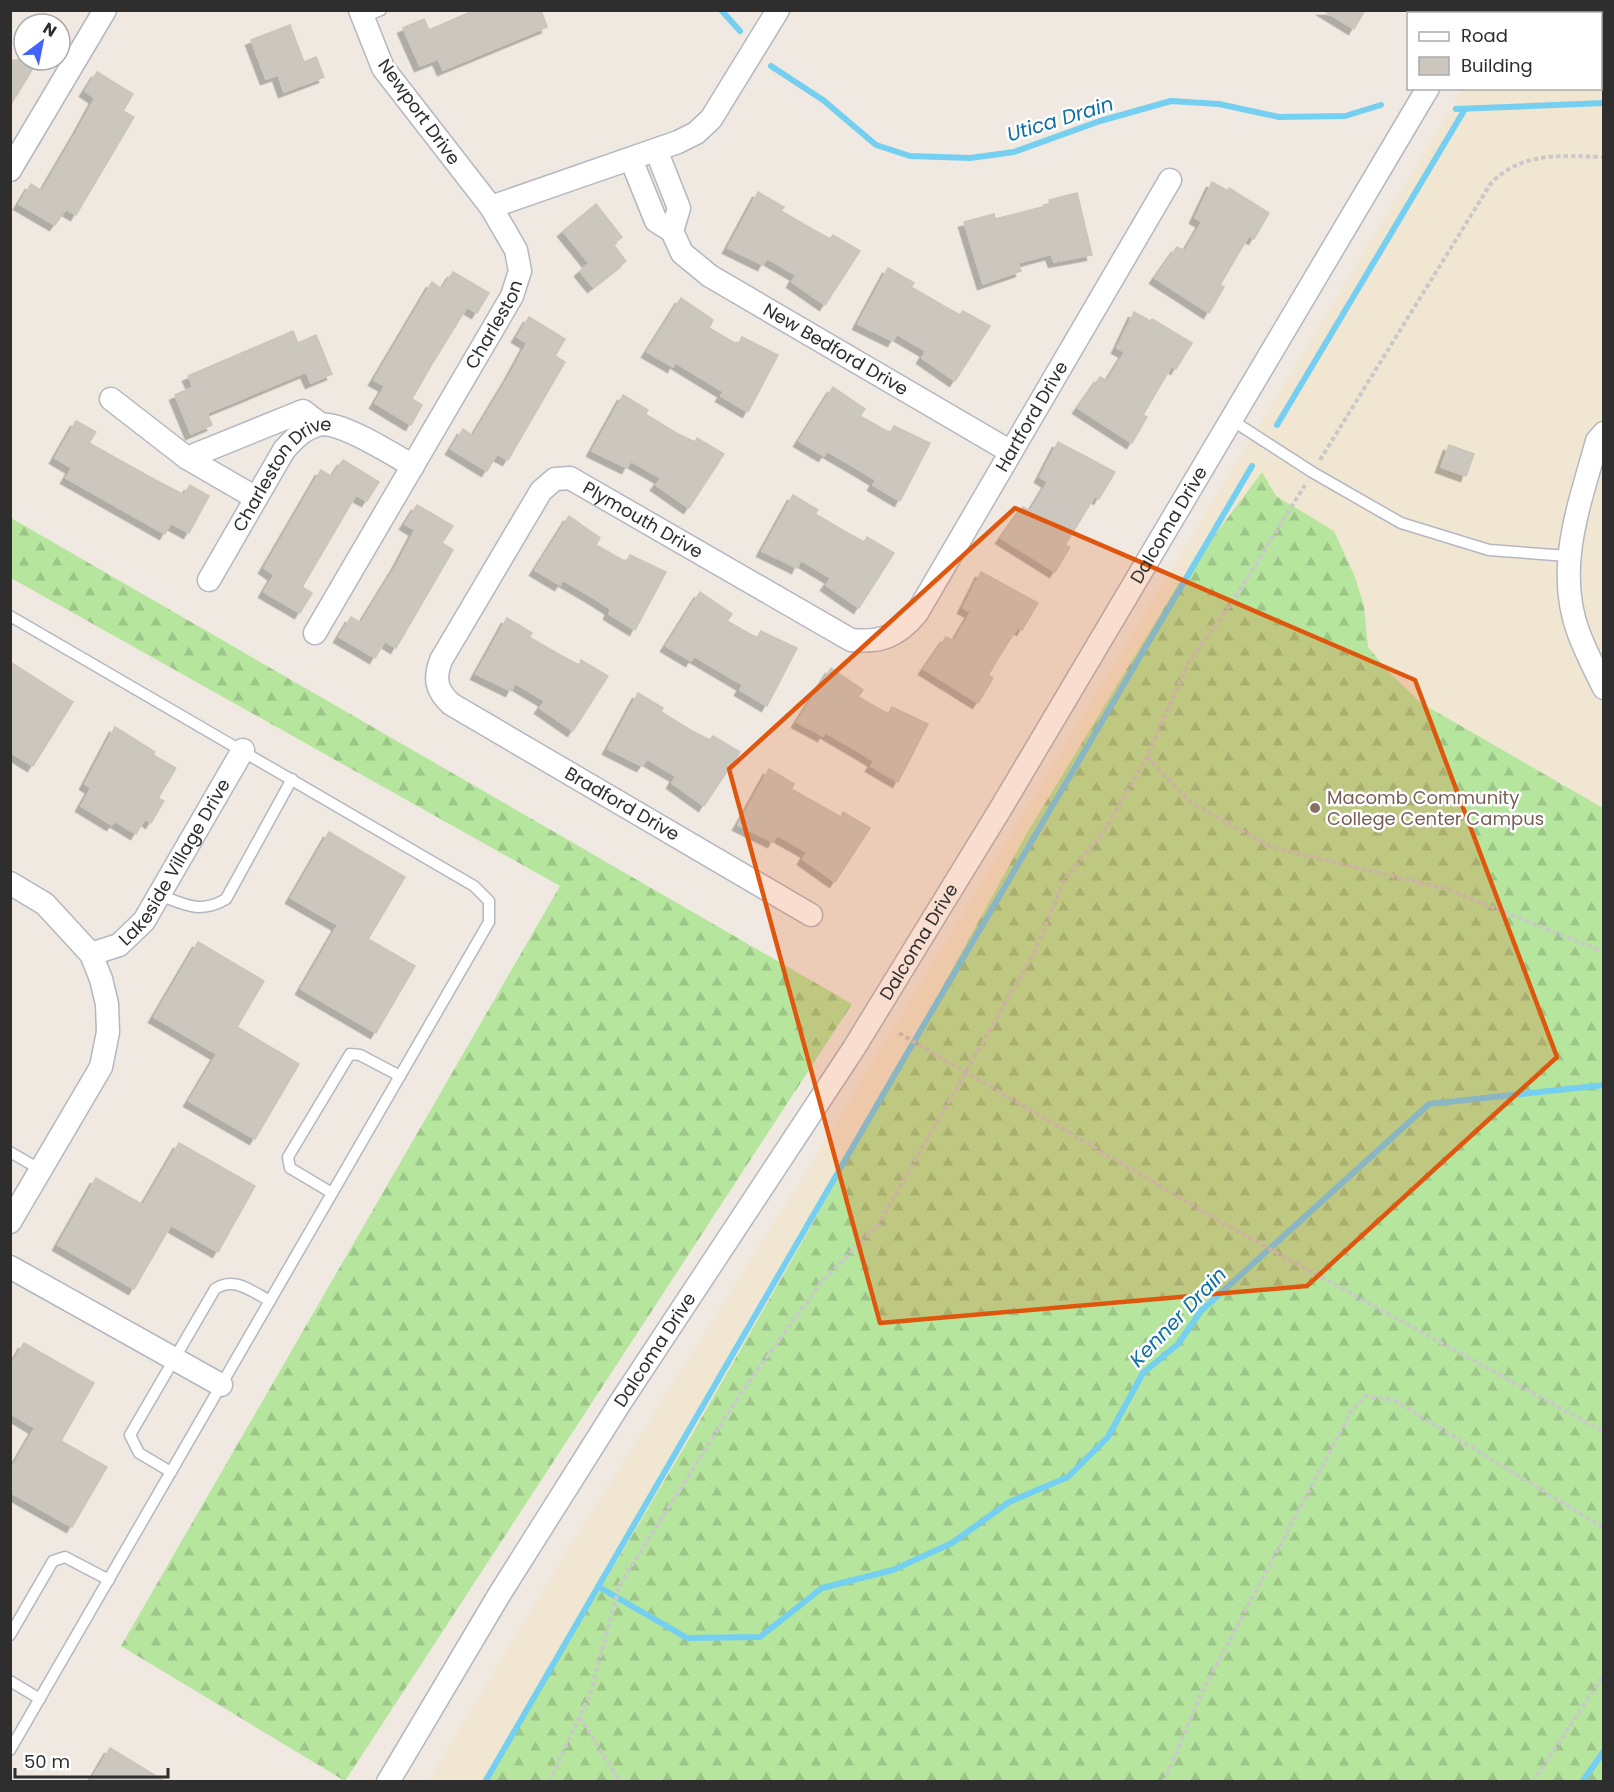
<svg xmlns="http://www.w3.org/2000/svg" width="1614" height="1792" viewBox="0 0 1614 1792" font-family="Poppins,sans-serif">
<defs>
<pattern id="forest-firs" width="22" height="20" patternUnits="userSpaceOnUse" patternTransform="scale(1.5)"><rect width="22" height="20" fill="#b6e59e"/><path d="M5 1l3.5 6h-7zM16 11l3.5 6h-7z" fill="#9dc588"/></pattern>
<filter id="shadow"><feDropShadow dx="-5.5" dy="5.5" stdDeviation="0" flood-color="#0004"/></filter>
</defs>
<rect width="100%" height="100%" fill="#efe9e1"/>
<!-- education -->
<polygon fill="#f0e6d1" points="1513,11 1603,11 1603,1781 428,1782 541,1593 814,1159 1463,89 1600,88 1600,14 1511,13"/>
<!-- forest -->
<g fill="url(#forest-firs)">
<polygon points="1262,472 1276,496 1334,531 1355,577 1364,606 1368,647 1387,670 1421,703 1603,808 1603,1781 486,1781 694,1431 809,1230 1027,833 1181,580"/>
<polygon points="11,518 852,1004 345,1781 121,1646 560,886 11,578"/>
</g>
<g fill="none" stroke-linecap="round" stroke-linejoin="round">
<!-- stream -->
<g stroke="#75cff0" stroke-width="6">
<polyline points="721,10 740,31"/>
<polyline points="771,66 823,100 876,145 910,156 970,158 1014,152 1100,121 1171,101 1219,104 1279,117 1345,116 1381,105"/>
<polyline points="1456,109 1604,103"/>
<polyline points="1277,425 1465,109"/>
<polyline points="599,1587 687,1638 760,1637 822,1588 893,1570 952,1543 1009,1502 1068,1477 1108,1437 1143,1373 1178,1344 1201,1311 1429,1104 1604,1085"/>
<polyline points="485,1782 895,1074 1252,466"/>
<polyline points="1582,1782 1604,1751"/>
</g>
</g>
<!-- building -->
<g fill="#cbc7bf" stroke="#cbc5ba" stroke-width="1.5" filter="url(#shadow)">
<polygon points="475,10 541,10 547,27 443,70 438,59 420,66 403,28 424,19 429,30"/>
<polygon points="1323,10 1365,10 1354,29"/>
<polygon points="290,25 304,62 316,57 324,77 284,92 278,75 266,79 251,40"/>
<polygon points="10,60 38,60 10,106"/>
<polygon points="97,72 133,94 123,111 134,117 76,215 66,209 55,225 19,204 31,184 42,191 76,133 95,98 85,91"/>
<polygon points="1212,182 1228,191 1229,188 1269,213 1254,239 1249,236 1238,254 1220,285 1224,287 1209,313 1155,278 1177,247 1185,251 1202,222 1195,218"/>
<polygon points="758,192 784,207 781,211 812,229 830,239 833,235 860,251 825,305 792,282 796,275 767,258 763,265 728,248"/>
<polygon points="1077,193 1092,255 1054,262 1051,254 1018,263 1021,271 983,284 964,222 994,214 995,219 1015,214 1050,205 1049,200"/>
<polygon points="596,204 622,237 613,244 626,261 593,287 580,271 589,263 563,231"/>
<polygon points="888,268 914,283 911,287 942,305 960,315 963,311 990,326 955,381 922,358 926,351 897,334 893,341 858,324"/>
<polygon points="453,272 489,293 477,313 467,307 432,364 412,399 422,405 411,425 375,403 385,386 374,380 432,282 442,289"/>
<polygon points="681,298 713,320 709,328 738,345 742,337 778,355 748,412 721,396 724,392 706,381 675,362 673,367 647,352"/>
<polygon points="1134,312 1150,321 1152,319 1192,343 1176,369 1172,366 1161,384 1143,415 1147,417 1132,443 1078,408 1100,377 1107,381 1125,352 1117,348"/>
<polygon points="529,317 565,339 555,356 565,362 508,460 497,454 487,471 451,449 463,429 473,436 508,378 527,343 517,337"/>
<polygon points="293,331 298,343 316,335 332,374 311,383 306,372 244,398 207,413 212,425 191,434 175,395 193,387 188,376"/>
<polygon points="833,387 865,409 860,416 890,433 894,426 930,443 900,501 873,485 876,480 858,469 827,451 824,456 799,441"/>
<polygon points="623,395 648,410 645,414 676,433 695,442 697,438 724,454 689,508 656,485 661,478 631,461 627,468 592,451"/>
<polygon points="76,421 96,432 89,443 148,476 184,495 190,485 209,496 189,533 171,523 165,534 66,478 72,468 55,458"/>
<polygon points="1058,442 1115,472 1099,499 1095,496 1084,514 1065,545 1070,547 1055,572 1001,538 1023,507 1030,511 1048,482 1040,477"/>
<polygon points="1449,445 1474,454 1466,476 1441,467"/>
<polygon points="343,460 379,482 367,501 356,495 322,553 302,587 312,593 300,613 264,592 274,575 264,568 321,470 332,477"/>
<polygon points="793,495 818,510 815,514 846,532 864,542 867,537 894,553 859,608 826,585 831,578 801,560 797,568 762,551"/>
<polygon points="417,505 453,526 442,543 453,550 396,648 385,641 375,658 339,637 351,617 361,623 396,566 415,530 405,524"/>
<polygon points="569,516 600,538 596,545 626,562 630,555 666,572 635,630 609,614 611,609 594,598 563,580 560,585 535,570"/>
<polygon points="981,572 1038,603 1022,630 1018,627 1007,644 988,675 993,678 978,703 924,669 946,637 954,641 971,612 963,608"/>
<polygon points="700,592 732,614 727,621 757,638 761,631 797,648 767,706 740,690 743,685 694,656 691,661 666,646"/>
<polygon points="507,618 532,633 529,637 560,655 579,665 581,660 608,676 573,731 540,708 545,701 515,683 511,691 476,674"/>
<polygon points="10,662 73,702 33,766 10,752"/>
<polygon points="831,668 863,690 858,697 888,714 892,707 928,724 898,782 871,766 874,761 856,750 825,732 823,736 797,722"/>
<polygon points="638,693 663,708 661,712 692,731 710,740 713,736 740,752 704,806 672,783 676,776 647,759 642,766 608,749"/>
<polygon points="115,727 155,752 153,755 176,768 158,798 164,801 151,823 145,819 136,834 115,821 112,825 81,806 91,788 85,784"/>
<polygon points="769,769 794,784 791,789 823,807 841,817 843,812 870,828 835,882 803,859 807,852 777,835 773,842 738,825"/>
<polygon points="329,832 405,877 368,939 415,966 376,1033 301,989 338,925 291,898"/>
<polygon points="198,942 264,981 237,1027 299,1064 255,1139 189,1101 217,1054 154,1017"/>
<polygon points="179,1143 255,1186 218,1252 171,1225 134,1289 58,1245 96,1178 143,1205"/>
<polygon points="24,1343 94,1383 61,1441 107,1467 72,1527 10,1492 10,1471 35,1428 10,1413 10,1367"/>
<polygon points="110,1748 166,1782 90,1782"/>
</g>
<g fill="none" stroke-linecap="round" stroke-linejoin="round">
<defs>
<g id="lane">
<polyline points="363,17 381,10"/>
<polyline points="1230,419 1312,472 1401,523 1489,550 1568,556"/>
<polyline points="10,616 474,886 489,901 489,922 10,1750"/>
<path d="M160 895C185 905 201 914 226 899L292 779"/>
<polyline points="10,1152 41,1170"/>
<polyline points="332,1193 290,1168 288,1157 350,1054 360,1055 400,1076"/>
<path d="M171 1472 139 1453 130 1435 215 1289C234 1276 251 1291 270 1301"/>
<polyline points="10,1635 53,1561 65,1557 109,1580"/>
<polyline points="10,1681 40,1699"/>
</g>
<g id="street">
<polyline points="1474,14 1476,10"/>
<polyline points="631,159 656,221 672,231 679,208 656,150"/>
<polyline points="10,170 105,10"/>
<polyline points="491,207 678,142 696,133 711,119 778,10"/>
<path id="s1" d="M672 231 682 253 710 276 1011 452"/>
<polyline points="111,399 187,458 256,498"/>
<path d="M1604 433 1597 441C1580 504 1554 568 1579 634 1586 652 1595 670 1604 688"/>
<polyline points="187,458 303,411 320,424"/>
<path id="s2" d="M209 580 284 450C294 439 303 429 318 425 338 419 394 455 413 466"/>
<path id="s3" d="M315 633 512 296 520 271 516 250 491 207 383 68 360 10"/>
<polyline points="10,883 45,904 91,954 101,979 107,1004 108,1032 101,1067 10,1222"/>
<path id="s4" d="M811 915 451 704C436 690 434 679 441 660L541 491 555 479 570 478 851 640C881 643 898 636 917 613L1170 180"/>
<path id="s5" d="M91 954 119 945 144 921 243 750"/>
<polyline points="10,1267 221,1385"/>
<path id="s6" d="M388 1782 499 1595 620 1403 854 1048 1001 808 1428 88"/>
</g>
</defs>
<!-- lane casing -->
<use href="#lane" stroke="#b4b7c1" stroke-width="13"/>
<!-- street casing -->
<use href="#street" stroke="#b4b7c1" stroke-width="25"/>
<!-- path -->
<g stroke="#c9c9c9" stroke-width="4" stroke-dasharray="4.5 3" stroke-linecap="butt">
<path d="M1320 460 1491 183C1524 151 1560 156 1604 157"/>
<polyline points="1147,757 1189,801 1271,847 1447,889 1604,952"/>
<polyline points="899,1033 1237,1231 1604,1432"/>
<polyline points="580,1717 620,1782"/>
<polyline points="549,1782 590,1694 620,1584 741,1393 780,1339 822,1281 878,1225 1035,951 1064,880 1104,831 1147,757 1188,663 1234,599 1305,485"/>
<polyline points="1164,1782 1201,1694 1352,1410 1366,1396 1394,1400 1604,1528"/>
<polyline points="1533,1782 1604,1674"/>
</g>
<!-- lane -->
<use href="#lane" stroke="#fff" stroke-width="10"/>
<!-- street -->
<use href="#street" stroke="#fff" stroke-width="22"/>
</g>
<!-- marked area -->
<path fill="#df570e" fill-opacity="0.2" stroke="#df570e" stroke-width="4.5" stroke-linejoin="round" d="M1015 508 1415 680 1557 1057 1307 1286 880 1323 729 769Z"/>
<!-- markers -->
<circle fill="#8d6e63" stroke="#fff" stroke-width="2" cx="1315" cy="808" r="6"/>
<g text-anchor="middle" stroke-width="5" stroke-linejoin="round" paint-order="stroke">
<!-- street labels -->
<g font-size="18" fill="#2e2e2e" stroke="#fff">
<text transform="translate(419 112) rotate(54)" y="6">Newport Drive</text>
<text dy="6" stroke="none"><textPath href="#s3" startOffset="357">Charleston</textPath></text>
<text dy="6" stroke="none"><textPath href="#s1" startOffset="206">New Bedford Drive</textPath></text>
<text dy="6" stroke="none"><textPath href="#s4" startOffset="1323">Hartford Drive</textPath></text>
<text dy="6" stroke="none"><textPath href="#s2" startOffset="132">Charleston Drive</textPath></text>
<text dy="6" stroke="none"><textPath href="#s4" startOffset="780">Plymouth Drive</textPath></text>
<text dy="6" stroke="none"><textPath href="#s6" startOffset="1480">Dalcoma Drive</textPath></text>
<text transform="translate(622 804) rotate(30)" y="6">Bradford Drive</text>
<text dy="6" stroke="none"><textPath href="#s5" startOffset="130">Lakeside Village Drive</textPath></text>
<text dy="6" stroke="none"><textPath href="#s6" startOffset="994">Dalcoma Drive</textPath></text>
<text dy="6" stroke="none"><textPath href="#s6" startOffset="508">Dalcoma Drive</textPath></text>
</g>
<!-- education labels -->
<g font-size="18" fill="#785e54" stroke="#fff" text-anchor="start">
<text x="1327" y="804">Macomb Community<tspan x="1327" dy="21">College Center Campus</tspan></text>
</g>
<!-- water labels -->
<g font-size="20" font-style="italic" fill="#0d6fa3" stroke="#fff">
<text transform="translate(1060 119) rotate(-17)" y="7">Utica Drain</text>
<text transform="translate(1178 1317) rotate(-46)" y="7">Kenner Drain</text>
</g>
</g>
<!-- border -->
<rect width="1614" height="1792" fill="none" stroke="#2e2e2e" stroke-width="24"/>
<!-- legend -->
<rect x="1407" y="12" width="195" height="78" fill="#ffffff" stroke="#ababab" stroke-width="1.5"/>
<rect x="1419" y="32" width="30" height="9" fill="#ffffff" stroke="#ababab" stroke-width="1.5"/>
<text x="1461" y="42" font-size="18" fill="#2e2e2e">Road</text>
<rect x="1419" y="57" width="30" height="18" fill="#cbc7bf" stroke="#ababab" stroke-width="1.5"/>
<text x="1461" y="72" font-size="18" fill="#2e2e2e">Building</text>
<!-- north arrow -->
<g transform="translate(42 42) rotate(32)"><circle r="28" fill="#ffffff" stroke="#ababab" stroke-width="1.5"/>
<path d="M0-4.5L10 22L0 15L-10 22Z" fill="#4264fb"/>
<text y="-9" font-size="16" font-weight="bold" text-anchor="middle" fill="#2e2e2e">N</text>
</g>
<!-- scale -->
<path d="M15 1768v9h153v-9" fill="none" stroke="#2e2e2e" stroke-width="3"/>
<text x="24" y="1768" font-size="18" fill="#2e2e2e" stroke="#ffffff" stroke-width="4.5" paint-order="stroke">50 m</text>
</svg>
